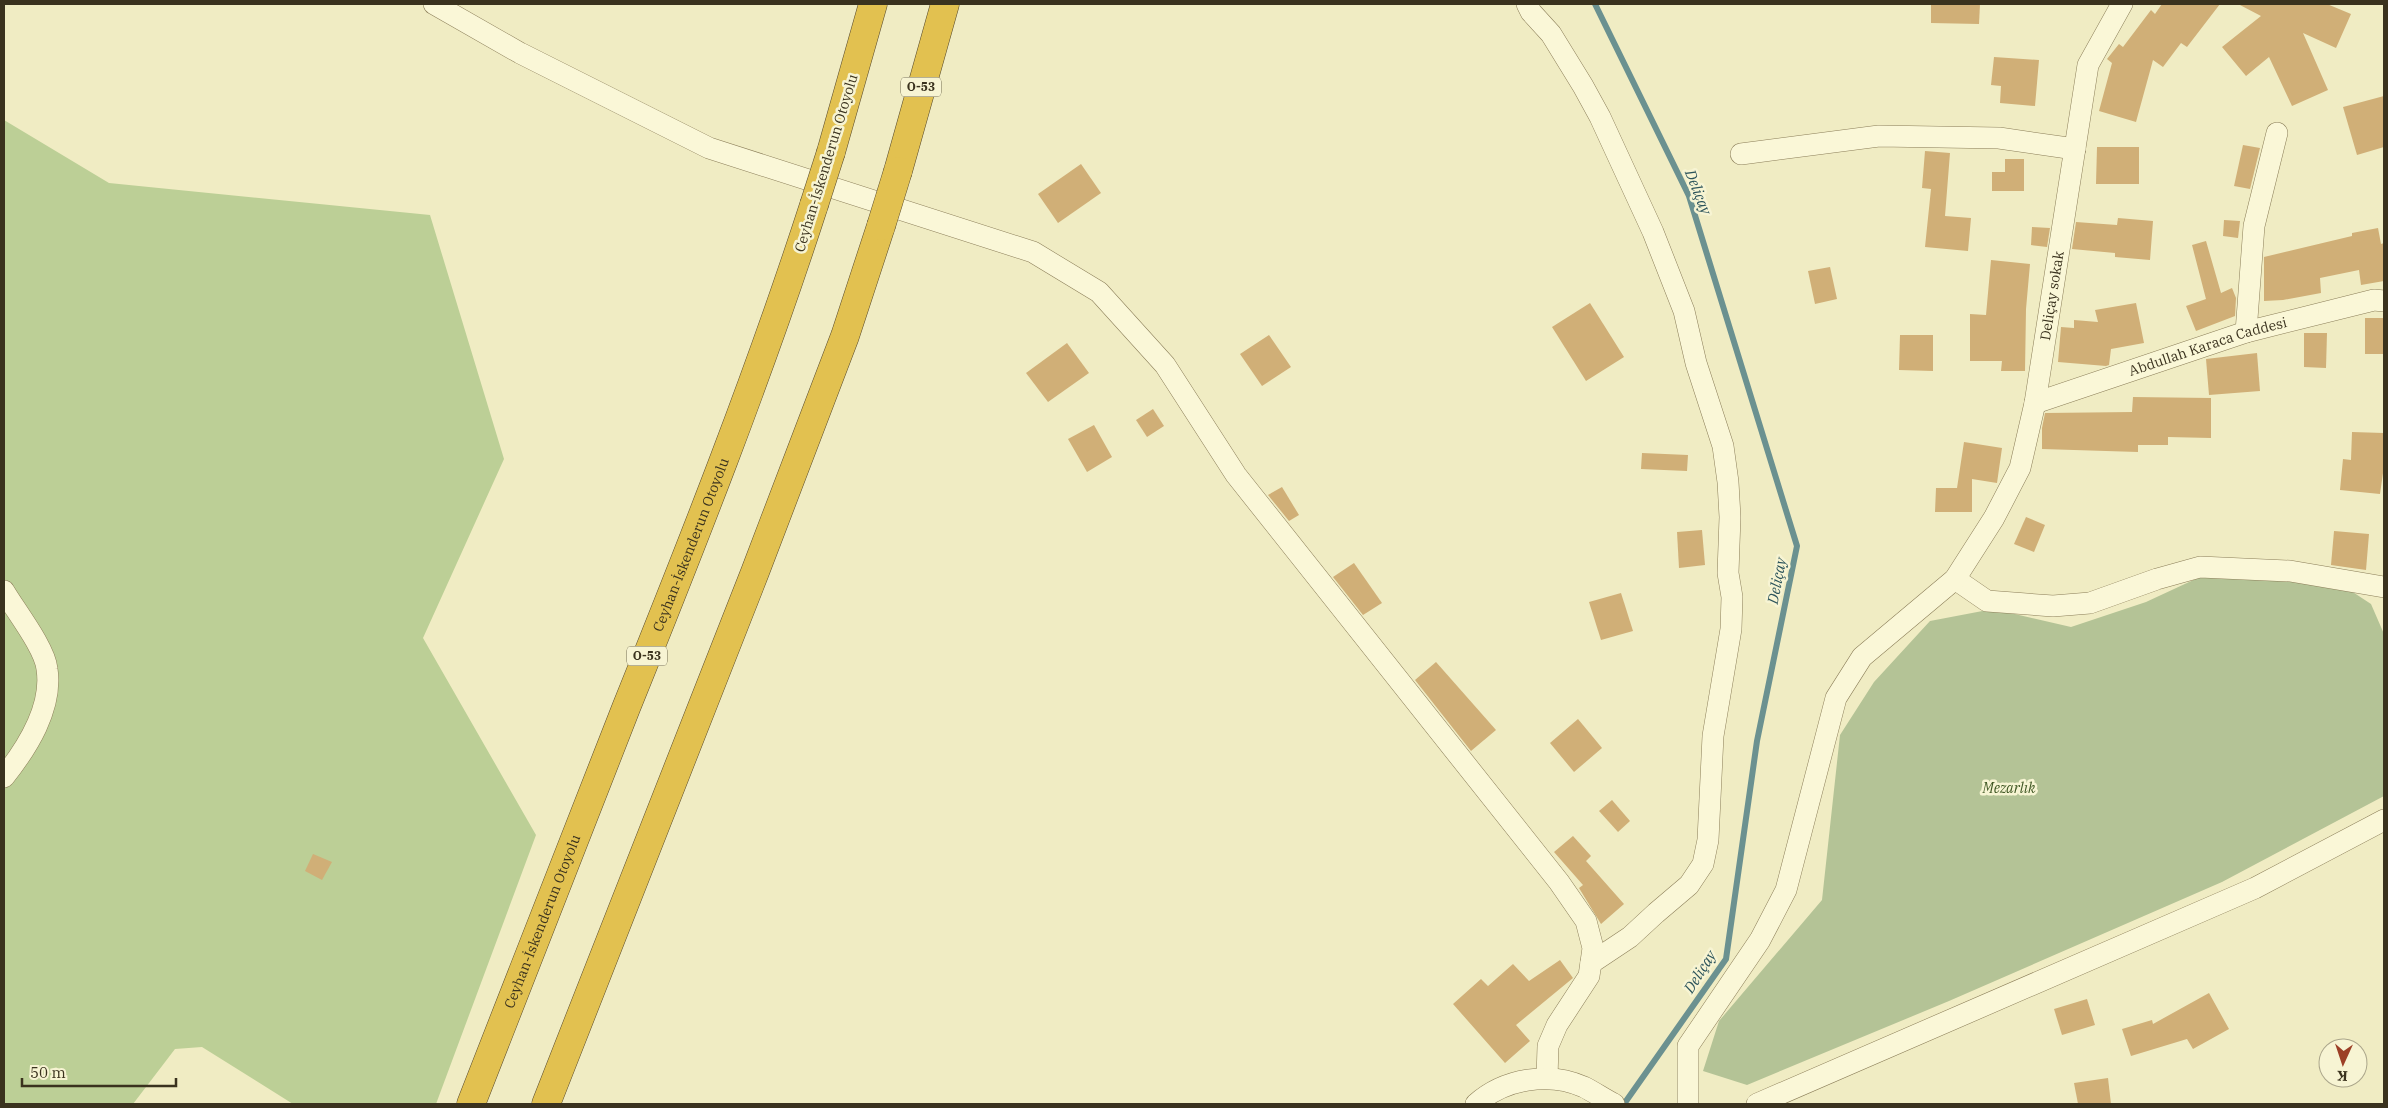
<svg xmlns="http://www.w3.org/2000/svg" width="2388" height="1108" viewBox="0 0 2388 1108" font-family="'IBM Plex Serif',serif">
<rect width="100%" height="100%" fill="#f0ecc3"/>
<!-- green -->
<polygon fill="#bccf96" points="4,120 109,183 430,215 504,459 423,638 536,835 436,1104 293,1104 202,1047 175,1049 133,1104 4,1104"/>
<!-- cemetery -->
<polygon fill="#b4c396" points="2202,576 2339,583 2371,604 2384,634 2384,796 2222,882 1949,1001 1747,1085 1703,1071 1719,1021 1822,900 1840,735 1874,682 1930,621 1993,609 2071,627 2146,602"/>
<g fill="none" stroke-linecap="round" stroke-linejoin="round">
<!-- stream -->
<polyline stroke="#6b9190" stroke-width="6" points="1595,4 1689,196 1797,546 1757,741 1726,959 1624,1104"/>
</g>
<!-- building -->
<g fill="#d0af77">
<polygon points="1931,4 1980,4 1979,24 1931,23"/>
<polygon points="2162,4 2220,4 2187,47 2181,43 2163,67 2153,60 2136,122 2099,111 2112,63 2107,59 2119,44 2123,47 2151,10 2155,14"/>
<polygon points="2238,4 2327,4 2351,14 2336,48 2303,33 2328,90 2292,106 2269,57 2246,76 2222,47 2261,16"/>
<polygon points="1994,57 2039,60 2035,106 2000,103 2001,86 1991,85"/>
<polygon points="2384,96 2384,147 2357,155 2343,107"/>
<polygon points="2243,145 2260,148 2250,189 2234,186"/>
<polygon points="2097,147 2139,147 2139,184 2096,184"/>
<polygon points="1925,151 1950,153 1945,216 1971,218 1968,251 1925,247 1931,189 1922,188"/>
<polygon points="2005,159 2024,159 2024,191 1992,191 1992,172 2005,172"/>
<polygon points="1081,164 1101,193 1058,223 1038,194"/>
<polygon points="2118,218 2153,221 2150,260 2115,257 2115,253 2072,249 2076,222 2117,225"/>
<polygon points="2224,220 2240,221 2238,238 2223,236"/>
<polygon points="2032,227 2050,228 2047,247 2031,245"/>
<polygon points="2378,228 2381,244 2384,243 2384,281 2361,285 2359,270 2320,278 2321,293 2283,300 2264,301 2264,257 2352,236 2352,233"/>
<polygon points="2206,241 2221,293 2232,288 2236,298 2235,316 2196,331 2186,306 2206,299 2192,245"/>
<polygon points="1991,260 2030,264 2026,309 2025,371 2001,371 2002,361 1970,361 1970,314 1986,315"/>
<polygon points="1830,267 1837,299 1815,304 1808,271"/>
<polygon points="1590,303 1624,357 1586,381 1552,327"/>
<polygon points="2136,303 2144,343 2111,349 2109,365 2106,366 2058,362 2061,327 2074,328 2074,320 2098,322 2095,310"/>
<rect x="2365" y="318" width="19" height="36"/>
<polygon points="2304,333 2327,333 2326,368 2304,367"/>
<polygon points="1269,335 1291,367 1262,386 1240,354"/>
<polygon points="1900,335 1933,335 1933,371 1899,370"/>
<polygon points="1067,343 1089,373 1048,402 1026,373"/>
<polygon points="2257,353 2260,391 2209,395 2206,359"/>
<polygon points="2133,397 2211,398 2211,438 2168,437 2168,445 2138,445 2138,452 2042,449 2042,428 2045,413 2132,412"/>
<polygon points="1153,409 1164,426 1147,437 1136,420"/>
<polygon points="1094,425 1112,457 1087,472 1068,439"/>
<polygon points="2352,432 2384,433 2384,466 2380,494 2340,490 2343,459 2351,460"/>
<polygon points="1964,442 2002,448 1997,483 1972,479 1972,512 1935,512 1936,488 1957,488"/>
<polygon points="1642,453 1688,455 1687,471 1641,469"/>
<polygon points="1282,487 1299,515 1289,521 1268,495"/>
<polygon points="2026,517 2045,525 2034,552 2014,544"/>
<polygon points="1702,530 1705,565 1679,568 1677,532"/>
<polygon points="2334,531 2369,534 2366,570 2331,565"/>
<polygon points="1354,563 1382,603 1363,615 1333,577"/>
<polygon points="1621,593 1633,631 1601,640 1589,602"/>
<polygon points="1436,662 1496,730 1471,751 1415,680"/>
<polygon points="1578,719 1602,748 1574,772 1550,743"/>
<polygon points="1612,800 1630,821 1618,832 1599,811"/>
<polygon points="1573,836 1591,856 1586,861 1624,904 1601,924 1579,888 1583,885 1554,852"/>
<polygon points="313,854 332,862 322,880 305,871"/>
<polygon points="1560,960 1573,978 1516,1025 1530,1041 1505,1063 1453,1004 1481,979 1488,986 1513,964 1529,981"/>
<polygon points="2209,993 2229,1029 2193,1049 2187,1039 2131,1056 2122,1029 2152,1020 2153,1024"/>
<polygon points="2087,999 2095,1025 2062,1035 2054,1009"/>
<polygon points="2108,1078 2111,1104 2078,1104 2074,1083"/>
</g>
<g fill="none" stroke-linecap="round" stroke-linejoin="round">
<defs>
<g id="street">
<polyline points="434,4 520,53 709,148 1033,252 1099,292 1165,365 1236,475 1559,882 1586,921 1593,948 1589,976 1557,1025 1548,1046 1547,1078"/>
<polyline points="1527,4 1531,12 1551,34 1583,86 1600,117 1653,232 1684,311 1696,363 1723,446 1728,482 1730,517 1728,573 1732,597 1731,629 1713,736 1708,840 1703,864 1689,885 1656,913 1630,937 1591,963"/>
<polyline points="1741,154 1879,136 1999,138 2075,149"/>
<polyline points="2246,332 2254,226 2277,133"/>
<path id="s1" d="M2035 403 2246 332 2374 300 2384 301"/>
<polyline points="1955,579 1987,601 2053,606 2090,603 2157,579 2200,567 2290,571 2384,587"/>
<path d="M4 591C15 610 45 648 47 669 53 708 27 748 4 777"/>
<path d="M1476 1104C1504 1079 1549 1071 1584 1087 1594 1092 1604 1099 1614 1104"/>
<path id="s2" d="M1688 1104V1046L1760 940 1786 890 1836 698 1862 657 1955 579 1994 518 2020 468 2035 403 2088 65 2122 4"/>
<polyline points="1757,1104 2255,888 2384,820"/>
</g>
<g id="highway">
<polyline points="831,152 873,4"/>
<polyline points="898,171 945,4"/>
<path id="s3" d="M471 1104C522 972 574 840 626 708 693 542 759 375 814 205"/>
<polyline points="546,1104 755,572 845,336 881,226"/>
</g>
</defs>
<!-- street casing -->
<use href="#street" stroke="#8b7e59" stroke-width="22"/>
<!-- highway casing -->
<use href="#highway" stroke="#594b2d" stroke-width="29"/>
<!-- street -->
<use href="#street" stroke="#faf7d7" stroke-width="21"/>
<!-- highway -->
<use href="#highway" stroke="#e2c150" stroke-width="28"/>
<defs>
<g id="highway-bridge">
<polyline points="814,205 831,152"/>
<polyline points="881,226 898,171"/>
</g>
</defs>
<!-- highway-bridge casing -->
<use href="#highway-bridge" stroke="#594b2d" stroke-width="29" stroke-linecap="butt"/>
<!-- highway-bridge -->
<use href="#highway-bridge" stroke="#e2c150" stroke-width="28"/>
</g>
<g text-anchor="middle" stroke-width="5" stroke-linejoin="round" paint-order="stroke">
<!-- shield labels -->
<g fill="#f7f4d3" stroke="#736c54" stroke-width="1">
<rect x="901" y="77.5" width="40" height="19" rx="4"/>
<rect x="627" y="646.5" width="40" height="19" rx="4"/>
</g>
<g font-size="12" font-weight="bold" fill="#3a321e">
<text x="921" y="91">O-53</text>
<text x="647" y="660">O-53</text>
</g>
<!-- street labels -->
<g font-size="14" fill="#3a321e" stroke="#f7f4d3">
<text transform="translate(826 163) rotate(-73)" y="5">Ceyhan-İskenderun Otoyolu</text>
<text dy="5" stroke="none"><textPath href="#s2" startOffset="915">Deliçay sokak</textPath></text>
<text dy="5" stroke="none"><textPath href="#s1" startOffset="182">Abdullah Karaca Caddesi</textPath></text>
<text dy="5" stroke="none"><textPath href="#s3" startOffset="601">Ceyhan-İskenderun Otoyolu</textPath></text>
<text dy="5" stroke="none"><textPath href="#s3" startOffset="196">Ceyhan-İskenderun Otoyolu</textPath></text>
</g>
<!-- park labels -->
<g font-size="14" font-style="italic" fill="#3f5723" stroke="#f7f4d3">
<text x="2009" y="793">Mezarlık</text>
</g>
<!-- water labels -->
<g font-size="15" font-style="italic" fill="#2c545b" stroke="#f7f4d3">
<text transform="translate(1698 192) rotate(68)" y="5">Deliçay</text>
<text transform="translate(1777 581) rotate(-79)" y="5">Deliçay</text>
<text transform="translate(1700 972) rotate(-58)" y="5">Deliçay</text>
</g>
</g>
<!-- border -->
<rect width="2388" height="1108" fill="none" stroke="#3a321e" stroke-width="10"/>
<!-- north arrow -->
<g transform="translate(2343 1063) rotate(183)"><circle r="24" fill="#f7f4d3" stroke="#aba68b"/>
<path d="M0-4L9 19L0 12L-9 19Z" fill="#9c3f26"/>
<text y="-8" font-size="14" font-weight="bold" text-anchor="middle" fill="#3a321e">K</text>
</g>
<!-- scale -->
<path d="M22 1078v8h154v-8" fill="none" stroke="#3a321e" stroke-width="2.5"/>
<text x="30" y="1078" font-size="15" fill="#3a321e" stroke="#f7f4d3" stroke-width="4" paint-order="stroke">50 m</text>
</svg>
